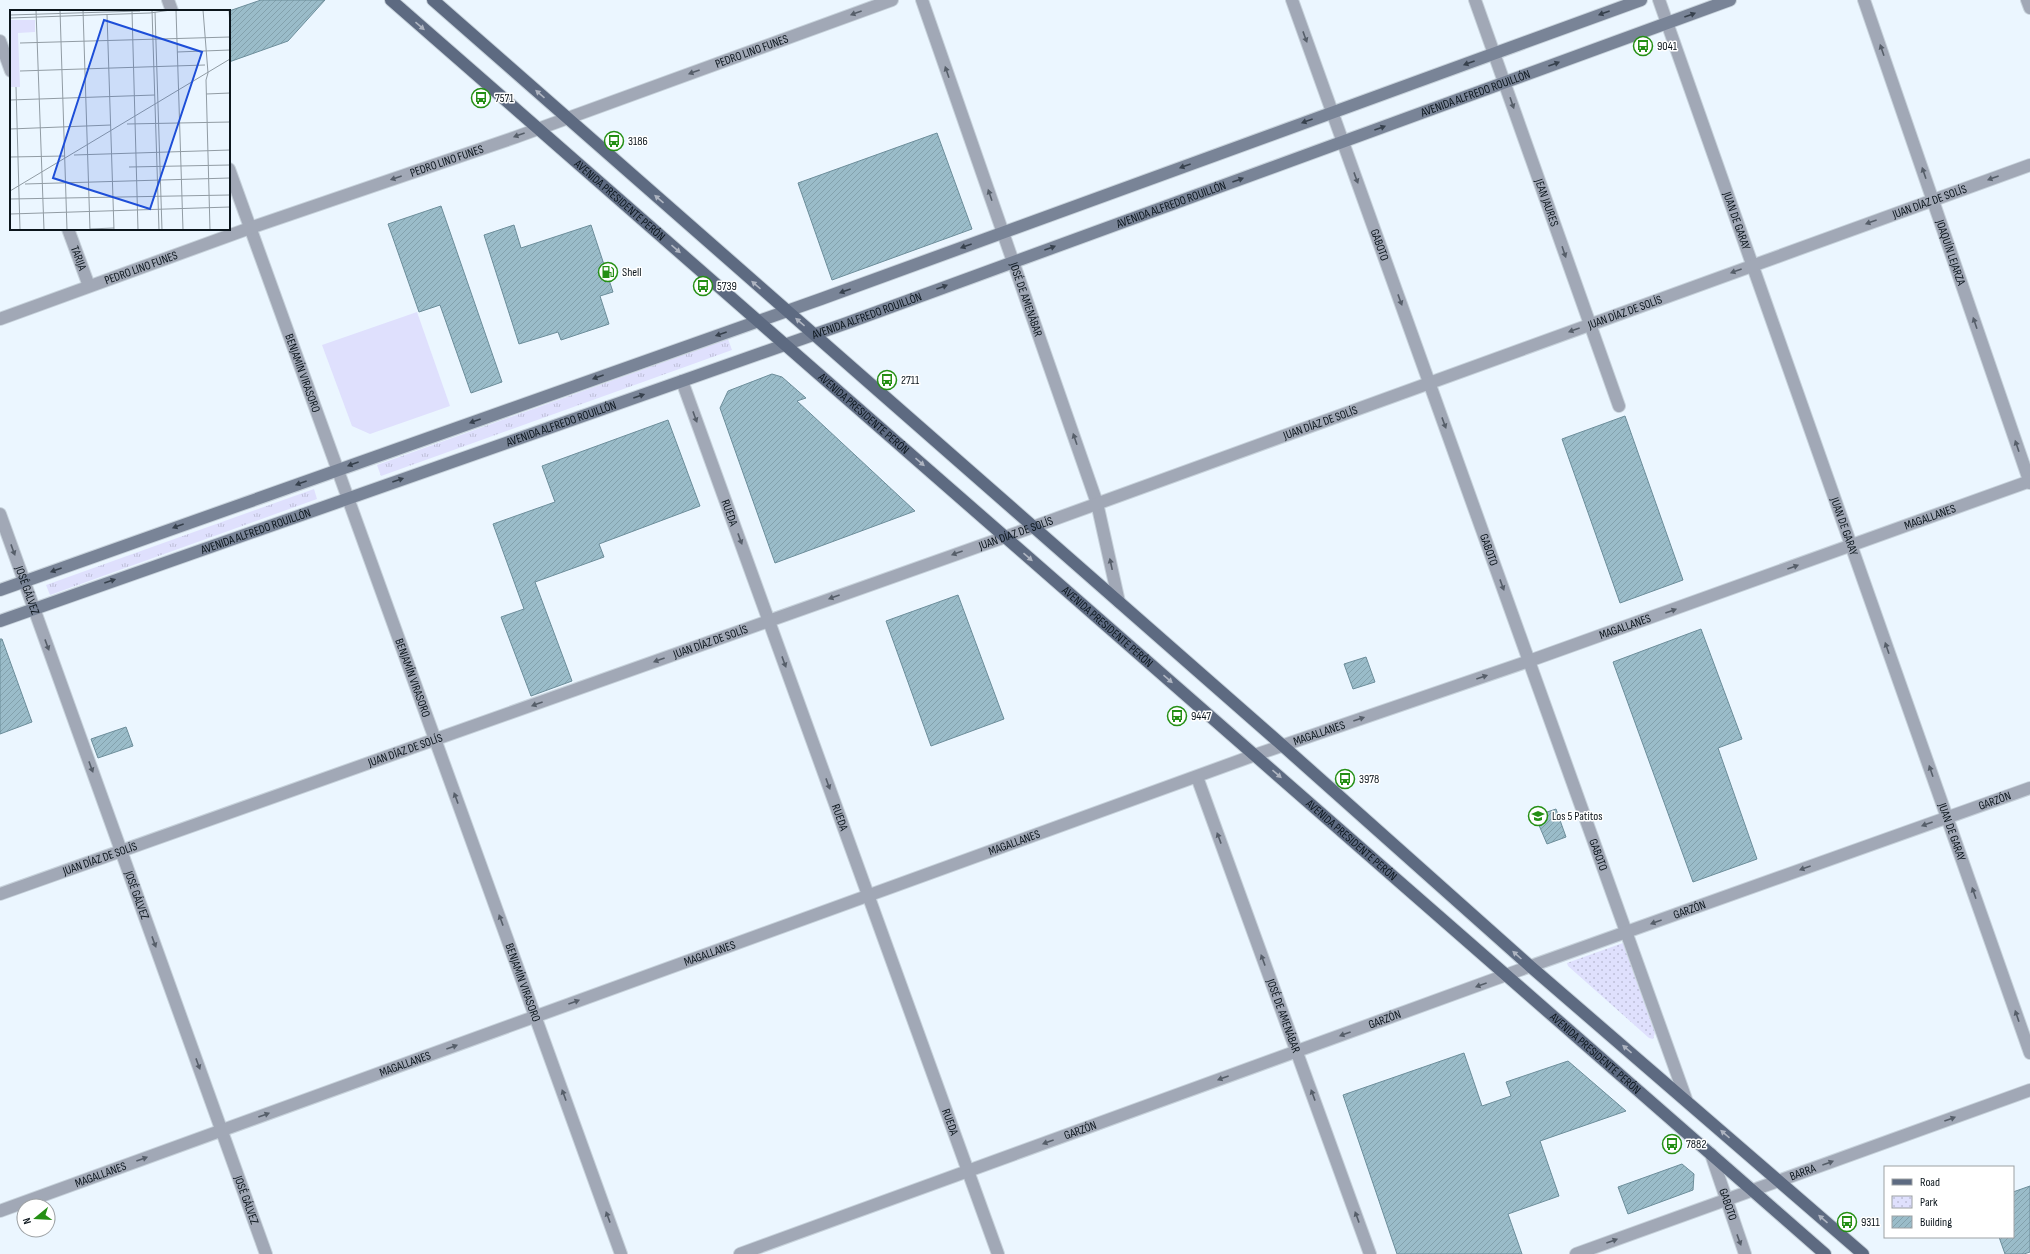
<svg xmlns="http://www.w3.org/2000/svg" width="2030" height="1254" viewBox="0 0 2030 1254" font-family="'Sofia Sans Condensed',sans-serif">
<defs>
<pattern id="grass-tufts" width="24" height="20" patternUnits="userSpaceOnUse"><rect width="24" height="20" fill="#dfe0fd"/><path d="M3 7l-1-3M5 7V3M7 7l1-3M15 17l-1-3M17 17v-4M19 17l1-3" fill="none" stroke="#bebfd8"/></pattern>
<pattern id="park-dots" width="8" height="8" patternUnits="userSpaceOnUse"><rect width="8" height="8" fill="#dfe0fd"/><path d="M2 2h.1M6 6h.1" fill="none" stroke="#bebfd8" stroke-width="1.8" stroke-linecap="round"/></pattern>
<pattern id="building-hatch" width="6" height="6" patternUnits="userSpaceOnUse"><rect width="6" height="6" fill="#9abcc9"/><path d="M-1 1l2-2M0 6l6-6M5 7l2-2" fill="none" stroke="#83a1ac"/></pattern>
</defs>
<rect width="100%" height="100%" fill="#ebf6ff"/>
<!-- grass -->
<g fill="url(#grass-tufts)">
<polygon points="728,339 732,350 381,476 377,465"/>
<polygon points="314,489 317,499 50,595 46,585"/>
</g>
<!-- park -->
<polygon fill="url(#park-dots)" points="1623,943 1655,1033 1653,1039 1649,1038 1568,966 1567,963"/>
<!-- garden -->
<polygon fill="#dfe0fd" points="417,312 450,406 370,434 352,426 322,345"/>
<!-- building -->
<g fill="url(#building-hatch)" stroke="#6c8d9a">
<polygon points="261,0 325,0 288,41 229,62 229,11"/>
<polygon points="937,133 972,229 832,280 798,183"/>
<polygon points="441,206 502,382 471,393 440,305 419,312 388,224"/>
<polygon points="514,225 521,248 591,225 613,292 600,296 609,324 561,340 558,332 519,344 484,235"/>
<polygon points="772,374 782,377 806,398 797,401 915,511 775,563 720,408 728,391"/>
<polygon points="1625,416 1683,580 1620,603 1562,439"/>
<polygon points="668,420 700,506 599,544 604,557 535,582 572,681 531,696 501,617 524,609 493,524 555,502 542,466"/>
<polygon points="958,595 1004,719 931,746 886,621"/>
<polygon points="1701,629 1742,739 1718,748 1757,859 1693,882 1613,662"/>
<polygon points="0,639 2,639 32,722 0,734"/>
<polygon points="1366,657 1375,682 1353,689 1344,664"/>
<polygon points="126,727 133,746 98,758 91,739"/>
<polygon points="1556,809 1566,837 1547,844 1535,816"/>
<polygon points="1464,1053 1482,1106 1511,1096 1506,1082 1568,1061 1626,1111 1540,1141 1559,1196 1508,1214 1522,1254 1397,1254 1343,1095"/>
<polygon points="1682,1164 1694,1174 1693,1190 1628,1214 1618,1187"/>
<polygon points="2030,1186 2030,1252 2024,1254 2005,1254 1999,1237 2013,1237 2013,1192"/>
</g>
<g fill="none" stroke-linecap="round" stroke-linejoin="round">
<defs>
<g id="street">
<polyline points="168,0 172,11"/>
<path id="s1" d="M922 0 1097 503 1119 602"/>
<path id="s2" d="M1292 0 1686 1099"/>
<path id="s3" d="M1475 0 1619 406"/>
<path id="s4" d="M1659 0 2030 1053"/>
<path id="s5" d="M1864 0 2030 483"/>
<polyline points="2027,0 2030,8"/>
<polyline points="0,41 11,71"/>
<path id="s6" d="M229 169 621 1254"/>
<path id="s7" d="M68 229 89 286"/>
<path id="s8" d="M0 319 250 228 516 137 892 0"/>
<path id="s9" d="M682 381 998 1254"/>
<path id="s10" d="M0 514 266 1254"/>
<path id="s11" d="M1197 777 1370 1254"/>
<path id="s12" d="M0 894 1033 527 2030 165"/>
<path id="s13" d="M1711 1154 1745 1254"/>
<path id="s14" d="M0 1211 1255 755 1529 661 2030 481"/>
<path id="s15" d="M740 1254 1517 971 2030 788"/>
<path id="s16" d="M1576 1254 2030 1090"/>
</g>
<g id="secondary">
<polyline points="0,590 821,299 1641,0"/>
<path id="s17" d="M0 621 847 323 1730 0"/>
</g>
<g id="primary">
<path id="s18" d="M391 0 1825 1254"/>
<polyline points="433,0 1282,745 1531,967 1863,1254"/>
</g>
</defs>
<!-- street casing -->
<use href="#street" stroke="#c7d2db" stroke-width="14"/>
<!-- secondary casing -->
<use href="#secondary" stroke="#c7d2db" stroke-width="14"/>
<!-- primary casing -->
<use href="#primary" stroke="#c7d2db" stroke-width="14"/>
<!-- street -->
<use href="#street" stroke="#a1a8b6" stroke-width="12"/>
<!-- secondary -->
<use href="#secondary" stroke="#798497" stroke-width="12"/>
<!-- primary -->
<use href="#primary" stroke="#5d6a81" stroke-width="12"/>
</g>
<!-- one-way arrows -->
<defs><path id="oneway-solid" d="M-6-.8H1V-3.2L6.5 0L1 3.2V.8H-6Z"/></defs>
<g fill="#565e69">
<use href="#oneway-solid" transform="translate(856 13) rotate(160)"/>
<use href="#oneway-solid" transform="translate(1305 37) rotate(70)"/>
<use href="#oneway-solid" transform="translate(1882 50) rotate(-109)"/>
<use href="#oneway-solid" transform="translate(694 72) rotate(160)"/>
<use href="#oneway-solid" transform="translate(947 72) rotate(-109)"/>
<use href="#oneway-solid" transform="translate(1512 103) rotate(71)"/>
<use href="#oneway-solid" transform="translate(519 135) rotate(160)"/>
<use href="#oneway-solid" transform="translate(1924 173) rotate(-109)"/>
<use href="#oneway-solid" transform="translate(396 178) rotate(161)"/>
<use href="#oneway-solid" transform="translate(1356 178) rotate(70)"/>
<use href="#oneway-solid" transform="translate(1993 178) rotate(160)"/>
<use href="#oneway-solid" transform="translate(990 195) rotate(-109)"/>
<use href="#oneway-solid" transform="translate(1871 222) rotate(160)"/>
<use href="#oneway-solid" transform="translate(1564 252) rotate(71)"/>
<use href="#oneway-solid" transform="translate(1736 271) rotate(160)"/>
<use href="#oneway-solid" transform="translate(1400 300) rotate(70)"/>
<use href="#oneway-solid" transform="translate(1975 323) rotate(-109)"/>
<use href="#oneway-solid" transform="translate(1574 330) rotate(160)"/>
<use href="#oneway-solid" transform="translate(695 417) rotate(70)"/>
<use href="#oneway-solid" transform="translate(1444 423) rotate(70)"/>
<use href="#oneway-solid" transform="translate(1075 439) rotate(-109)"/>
<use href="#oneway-solid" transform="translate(2017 446) rotate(-109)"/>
<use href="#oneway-solid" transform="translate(740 539) rotate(70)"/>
<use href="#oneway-solid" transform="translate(13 550) rotate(70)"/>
<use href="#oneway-solid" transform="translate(957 553) rotate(160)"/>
<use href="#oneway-solid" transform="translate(1111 564) rotate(-102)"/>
<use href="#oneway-solid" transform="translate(1793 567) rotate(-20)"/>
<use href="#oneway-solid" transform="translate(1502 585) rotate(70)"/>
<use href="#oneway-solid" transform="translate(834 597) rotate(160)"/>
<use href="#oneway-solid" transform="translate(1671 611) rotate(-20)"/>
<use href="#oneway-solid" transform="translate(47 645) rotate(70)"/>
<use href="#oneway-solid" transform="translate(1887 648) rotate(-109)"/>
<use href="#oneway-solid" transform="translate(659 660) rotate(160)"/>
<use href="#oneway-solid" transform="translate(784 662) rotate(70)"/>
<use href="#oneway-solid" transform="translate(1482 677) rotate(-19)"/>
<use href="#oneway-solid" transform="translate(537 704) rotate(160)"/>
<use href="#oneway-solid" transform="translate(1359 719) rotate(-19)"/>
<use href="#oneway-solid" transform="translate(91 767) rotate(70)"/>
<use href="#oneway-solid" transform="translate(1931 771) rotate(-109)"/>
<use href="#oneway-solid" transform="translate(828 784) rotate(70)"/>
<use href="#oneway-solid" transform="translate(456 798) rotate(-110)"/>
<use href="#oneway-solid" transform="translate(1927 824) rotate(160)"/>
<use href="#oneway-solid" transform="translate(1219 838) rotate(-110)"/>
<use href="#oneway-solid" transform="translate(1805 868) rotate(160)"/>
<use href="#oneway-solid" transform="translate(1974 893) rotate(-109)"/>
<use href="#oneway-solid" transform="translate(501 920) rotate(-110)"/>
<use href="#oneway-solid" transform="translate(1656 922) rotate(160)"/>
<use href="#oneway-solid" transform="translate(154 942) rotate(70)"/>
<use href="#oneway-solid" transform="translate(1263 960) rotate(-110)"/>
<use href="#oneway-solid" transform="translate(1481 985) rotate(160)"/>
<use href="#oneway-solid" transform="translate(574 1002) rotate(-20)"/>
<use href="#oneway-solid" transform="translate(2017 1016) rotate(-109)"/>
<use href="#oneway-solid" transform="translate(1345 1034) rotate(160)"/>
<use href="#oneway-solid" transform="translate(452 1047) rotate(-20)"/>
<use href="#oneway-solid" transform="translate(198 1064) rotate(70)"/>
<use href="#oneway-solid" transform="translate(1223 1078) rotate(160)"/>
<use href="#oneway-solid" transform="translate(564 1095) rotate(-110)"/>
<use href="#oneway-solid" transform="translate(1313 1095) rotate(-110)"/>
<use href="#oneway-solid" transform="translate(264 1115) rotate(-20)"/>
<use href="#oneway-solid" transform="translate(1950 1119) rotate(-20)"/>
<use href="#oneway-solid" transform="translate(1048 1142) rotate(160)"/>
<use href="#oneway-solid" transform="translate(142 1159) rotate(-20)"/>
<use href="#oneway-solid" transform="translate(1828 1163) rotate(-20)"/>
<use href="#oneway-solid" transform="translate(608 1217) rotate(-110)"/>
<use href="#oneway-solid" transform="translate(1357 1217) rotate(-110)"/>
<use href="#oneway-solid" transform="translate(1739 1240) rotate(70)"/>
<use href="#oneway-solid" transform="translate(1612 1241) rotate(-20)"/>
</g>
<g fill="#37414d">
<use href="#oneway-solid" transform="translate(1604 13) rotate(160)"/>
<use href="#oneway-solid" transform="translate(1690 15) rotate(-20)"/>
<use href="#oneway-solid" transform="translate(1469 63) rotate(160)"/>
<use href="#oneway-solid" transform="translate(1554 64) rotate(-20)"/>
<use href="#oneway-solid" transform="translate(1307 121) rotate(160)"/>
<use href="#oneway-solid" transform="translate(1380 128) rotate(-20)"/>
<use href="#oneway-solid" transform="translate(1185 166) rotate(160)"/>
<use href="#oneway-solid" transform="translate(1238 180) rotate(-20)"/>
<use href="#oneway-solid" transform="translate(966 246) rotate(160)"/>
<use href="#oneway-solid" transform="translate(1050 248) rotate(-20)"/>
<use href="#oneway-solid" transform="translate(942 287) rotate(-20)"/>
<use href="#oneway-solid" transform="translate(845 291) rotate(160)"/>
<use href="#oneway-solid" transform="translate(721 334) rotate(161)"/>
<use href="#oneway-solid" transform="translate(598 377) rotate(160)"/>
<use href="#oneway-solid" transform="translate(639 396) rotate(-19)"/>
<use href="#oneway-solid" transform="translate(475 421) rotate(160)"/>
<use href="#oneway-solid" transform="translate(353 464) rotate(160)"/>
<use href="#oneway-solid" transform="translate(398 480) rotate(-19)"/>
<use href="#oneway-solid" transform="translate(301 483) rotate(160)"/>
<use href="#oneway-solid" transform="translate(178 526) rotate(160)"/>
<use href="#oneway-solid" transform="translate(56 570) rotate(160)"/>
<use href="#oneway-solid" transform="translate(110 581) rotate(-19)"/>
</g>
<g fill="#aeb4c0">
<use href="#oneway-solid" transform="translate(420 26) rotate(41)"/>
<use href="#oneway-solid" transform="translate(540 94) rotate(-139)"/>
<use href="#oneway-solid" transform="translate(659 199) rotate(-139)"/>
<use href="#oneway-solid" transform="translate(676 249) rotate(41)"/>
<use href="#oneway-solid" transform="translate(756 285) rotate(-139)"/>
<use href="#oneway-solid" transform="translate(800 322) rotate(-140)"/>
<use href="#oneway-solid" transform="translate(920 462) rotate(41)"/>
<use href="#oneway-solid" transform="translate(1028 557) rotate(41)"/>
<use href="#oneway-solid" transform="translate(1168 679) rotate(41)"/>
<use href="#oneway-solid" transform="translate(1277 774) rotate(41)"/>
<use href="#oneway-solid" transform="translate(1517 955) rotate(-138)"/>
<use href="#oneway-solid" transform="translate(1627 1049) rotate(-140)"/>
<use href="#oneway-solid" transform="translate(1725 1134) rotate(-139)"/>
<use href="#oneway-solid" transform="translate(1823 1219) rotate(-139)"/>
</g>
<!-- icons -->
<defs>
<symbol id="bus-ring" viewBox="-11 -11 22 22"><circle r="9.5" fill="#fff" stroke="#248f14" stroke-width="1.5"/><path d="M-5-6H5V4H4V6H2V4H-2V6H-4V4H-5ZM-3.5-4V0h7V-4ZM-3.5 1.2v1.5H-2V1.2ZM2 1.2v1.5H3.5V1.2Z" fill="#248f14"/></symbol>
<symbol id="fuel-ring" viewBox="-11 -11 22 22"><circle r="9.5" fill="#fff" stroke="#248f14" stroke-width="1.5"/><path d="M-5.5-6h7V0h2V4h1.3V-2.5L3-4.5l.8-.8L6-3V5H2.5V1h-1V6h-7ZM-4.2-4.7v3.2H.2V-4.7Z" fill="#248f14"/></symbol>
<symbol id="school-ring" viewBox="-11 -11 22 22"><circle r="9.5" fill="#fff" stroke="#248f14" stroke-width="1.5"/><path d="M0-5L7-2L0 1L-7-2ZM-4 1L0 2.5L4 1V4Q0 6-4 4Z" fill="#248f14"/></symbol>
</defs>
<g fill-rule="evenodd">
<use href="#bus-ring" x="1632" y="35" width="22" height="22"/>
<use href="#bus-ring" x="470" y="87" width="22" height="22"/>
<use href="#bus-ring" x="603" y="130" width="22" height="22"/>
<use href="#fuel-ring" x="597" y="261" width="22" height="22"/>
<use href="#bus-ring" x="692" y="275" width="22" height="22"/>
<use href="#bus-ring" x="876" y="369" width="22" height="22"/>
<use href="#bus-ring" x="1166" y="705" width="22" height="22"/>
<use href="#bus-ring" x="1334" y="768" width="22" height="22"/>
<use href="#school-ring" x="1527" y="805" width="22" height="22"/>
<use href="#bus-ring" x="1661" y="1133" width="22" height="22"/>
<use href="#bus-ring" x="1836" y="1211" width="22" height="22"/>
</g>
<g text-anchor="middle" stroke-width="3" stroke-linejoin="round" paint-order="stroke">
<!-- poi labels -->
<g font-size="12" fill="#0b151c" stroke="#fff" text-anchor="start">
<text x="1657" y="50">9041</text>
<text x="495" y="102">7571</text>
<text x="628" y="145">3186</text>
<text x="622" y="276">Shell</text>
<text x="717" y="290">5739</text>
<text x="901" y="384">2711</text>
<text x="1191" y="720">9447</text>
<text x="1359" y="783">3978</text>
<text x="1552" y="820">Los 5 Patitos</text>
<text x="1686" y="1148">7882</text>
<text x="1861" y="1226">9311</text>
</g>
<!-- street labels -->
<g font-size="12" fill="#0b151c" stroke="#fff">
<text dy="4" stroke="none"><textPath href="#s8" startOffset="798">PEDRO LINO FUNES</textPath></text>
<text dy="4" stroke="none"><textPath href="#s17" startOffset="1567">AVENIDA ALFREDO ROUILLÓN</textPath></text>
<text dy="4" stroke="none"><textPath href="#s8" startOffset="474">PEDRO LINO FUNES</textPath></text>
<text dy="4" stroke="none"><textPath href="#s18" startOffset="304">AVENIDA PRESIDENTE PERÓN</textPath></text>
<text dy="4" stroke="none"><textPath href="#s12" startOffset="2050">JUAN DÍAZ DE SOLÍS</textPath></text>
<text dy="4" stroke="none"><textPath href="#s3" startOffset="215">JEAN JAURES</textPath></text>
<text dy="4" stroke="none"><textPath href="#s17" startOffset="1243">AVENIDA ALFREDO ROUILLÓN</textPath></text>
<text dy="4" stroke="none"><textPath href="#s4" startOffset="234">JUAN DE GARAY</textPath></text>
<text dy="4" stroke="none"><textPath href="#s2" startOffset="260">GABOTO</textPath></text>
<text dy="4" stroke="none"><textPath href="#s5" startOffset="267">JOAQUÍN LEJARZA</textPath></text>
<text dy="4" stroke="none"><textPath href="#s7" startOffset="31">TARIJA</textPath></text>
<text dy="4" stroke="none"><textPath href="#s8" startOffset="150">PEDRO LINO FUNES</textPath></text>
<text dy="4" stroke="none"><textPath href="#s1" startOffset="317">JOSÉ DE AMENÁBAR</textPath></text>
<text dy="4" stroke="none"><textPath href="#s12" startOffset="1726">JUAN DÍAZ DE SOLÍS</textPath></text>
<text dy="4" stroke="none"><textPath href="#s17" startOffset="919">AVENIDA ALFREDO ROUILLÓN</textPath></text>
<text dy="4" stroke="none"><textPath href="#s6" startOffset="217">BENJAMÍN VIRASORO</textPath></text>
<text dy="4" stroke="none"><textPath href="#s18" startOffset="628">AVENIDA PRESIDENTE PERÓN</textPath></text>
<text dy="4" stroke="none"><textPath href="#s12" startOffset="1402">JUAN DÍAZ DE SOLÍS</textPath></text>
<text dy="4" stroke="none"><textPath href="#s17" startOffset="595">AVENIDA ALFREDO ROUILLÓN</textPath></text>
<text dy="4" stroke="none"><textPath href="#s9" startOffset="140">RUEDA</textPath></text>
<text dy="4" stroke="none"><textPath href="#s14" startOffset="2051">MAGALLANES</textPath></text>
<text dy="4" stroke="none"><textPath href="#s4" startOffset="558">JUAN DE GARAY</textPath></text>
<text dy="4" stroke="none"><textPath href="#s17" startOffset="271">AVENIDA ALFREDO ROUILLÓN</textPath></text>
<text dy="4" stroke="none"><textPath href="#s12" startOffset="1078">JUAN DÍAZ DE SOLÍS</textPath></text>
<text dy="4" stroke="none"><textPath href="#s2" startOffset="584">GABOTO</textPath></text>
<text dy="4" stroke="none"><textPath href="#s10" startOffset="81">JOSÉ GÁLVEZ</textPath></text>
<text dy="4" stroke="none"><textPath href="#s18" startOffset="952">AVENIDA PRESIDENTE PERÓN</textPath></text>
<text dy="4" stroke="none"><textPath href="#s14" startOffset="1727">MAGALLANES</textPath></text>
<text dy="4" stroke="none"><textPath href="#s12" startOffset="754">JUAN DÍAZ DE SOLÍS</textPath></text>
<text dy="4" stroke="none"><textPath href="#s6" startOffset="541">BENJAMÍN VIRASORO</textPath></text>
<text dy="4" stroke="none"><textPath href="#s14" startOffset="1403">MAGALLANES</textPath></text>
<text dy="4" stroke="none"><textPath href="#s12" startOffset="430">JUAN DÍAZ DE SOLÍS</textPath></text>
<text dy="4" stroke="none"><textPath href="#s15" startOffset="1334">GARZÓN</textPath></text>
<text dy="4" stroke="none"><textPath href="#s9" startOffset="464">RUEDA</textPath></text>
<text dy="4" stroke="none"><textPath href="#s4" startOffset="882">JUAN DE GARAY</textPath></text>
<text dy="4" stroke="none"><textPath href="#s18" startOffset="1276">AVENIDA PRESIDENTE PERÓN</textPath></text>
<text dy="4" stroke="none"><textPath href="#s14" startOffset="1079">MAGALLANES</textPath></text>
<text dy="4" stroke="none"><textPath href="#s2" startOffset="908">GABOTO</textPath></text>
<text dy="4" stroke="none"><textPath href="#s12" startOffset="106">JUAN DÍAZ DE SOLÍS</textPath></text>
<text dy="4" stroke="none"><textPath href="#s10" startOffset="405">JOSÉ GÁLVEZ</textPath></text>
<text dy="4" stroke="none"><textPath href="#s15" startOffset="1010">GARZÓN</textPath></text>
<text dy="4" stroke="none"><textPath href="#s14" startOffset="755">MAGALLANES</textPath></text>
<text dy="4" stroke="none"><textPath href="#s6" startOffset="865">BENJAMÍN VIRASORO</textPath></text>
<text dy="4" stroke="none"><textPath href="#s11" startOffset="254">JOSÉ DE AMENÁBAR</textPath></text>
<text dy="4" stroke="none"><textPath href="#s15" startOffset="686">GARZÓN</textPath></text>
<text dy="4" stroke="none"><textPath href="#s18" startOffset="1600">AVENIDA PRESIDENTE PERÓN</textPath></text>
<text dy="4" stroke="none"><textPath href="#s14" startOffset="431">MAGALLANES</textPath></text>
<text dy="4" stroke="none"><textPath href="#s9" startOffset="788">RUEDA</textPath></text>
<text dy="4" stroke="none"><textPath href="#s15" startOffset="362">GARZÓN</textPath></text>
<text dy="4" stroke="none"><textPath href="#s16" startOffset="241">BARRA</textPath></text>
<text dy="4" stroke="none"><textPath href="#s14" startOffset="107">MAGALLANES</textPath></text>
<text dy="4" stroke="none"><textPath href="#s10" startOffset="729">JOSÉ GÁLVEZ</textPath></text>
<text dy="4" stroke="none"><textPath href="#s13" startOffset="53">GABOTO</textPath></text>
</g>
</g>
<!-- overview -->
<g transform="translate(10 10)">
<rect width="220" height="220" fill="#ebf6ff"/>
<path d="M0 10H25V22L8 23 10 77H0Z" fill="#dfe0fd"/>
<path fill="none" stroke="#919ca4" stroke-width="1" d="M26 0 34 220M50 0 57 220M73 0 80 220M142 0 149 220M166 0 173 220M193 0 198 63 196 70 200 220M219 0 220 16M122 1 128 220M145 2 152 220M97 4 104 220M0 5 130 1M0 8 140 3 161 0M10 33 220 27M167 42 220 40M10 61 195 55M6 77 10 220M196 84 220 83M0 90 145 85M117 114 220 112M0 119 101 115M64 145 220 140M0 147 55 146M119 157 220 155M15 174 220 168M0 181 220 49M0 189 220 185M0 204 220 197M80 219 104 218"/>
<path fill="#1d4ed8" fill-opacity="0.15" stroke="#1d4ed8" stroke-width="2" d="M94 10 192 42 140 199 43 168Z"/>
<rect width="220" height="220" fill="none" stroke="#0b151c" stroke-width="2"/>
</g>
<!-- legend -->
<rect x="1884" y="1166" width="130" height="72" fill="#ffffff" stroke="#9da1a4"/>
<rect x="1892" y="1179" width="20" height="6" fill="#5d6a81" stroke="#9da1a4"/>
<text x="1920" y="1186" font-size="12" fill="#0b151c">Road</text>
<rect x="1892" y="1196" width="20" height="12" fill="url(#park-dots)" stroke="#9da1a4"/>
<text x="1920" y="1206" font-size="12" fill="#0b151c">Park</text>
<rect x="1892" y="1216" width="20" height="12" fill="url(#building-hatch)" stroke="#9da1a4"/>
<text x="1920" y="1226" font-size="12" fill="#0b151c">Building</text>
<!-- north arrow -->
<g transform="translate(36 1218) rotate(252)"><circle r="19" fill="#ffffff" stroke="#9da1a4"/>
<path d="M0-3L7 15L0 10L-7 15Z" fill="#248f14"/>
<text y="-6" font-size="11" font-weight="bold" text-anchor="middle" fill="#0b151c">N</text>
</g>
</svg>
